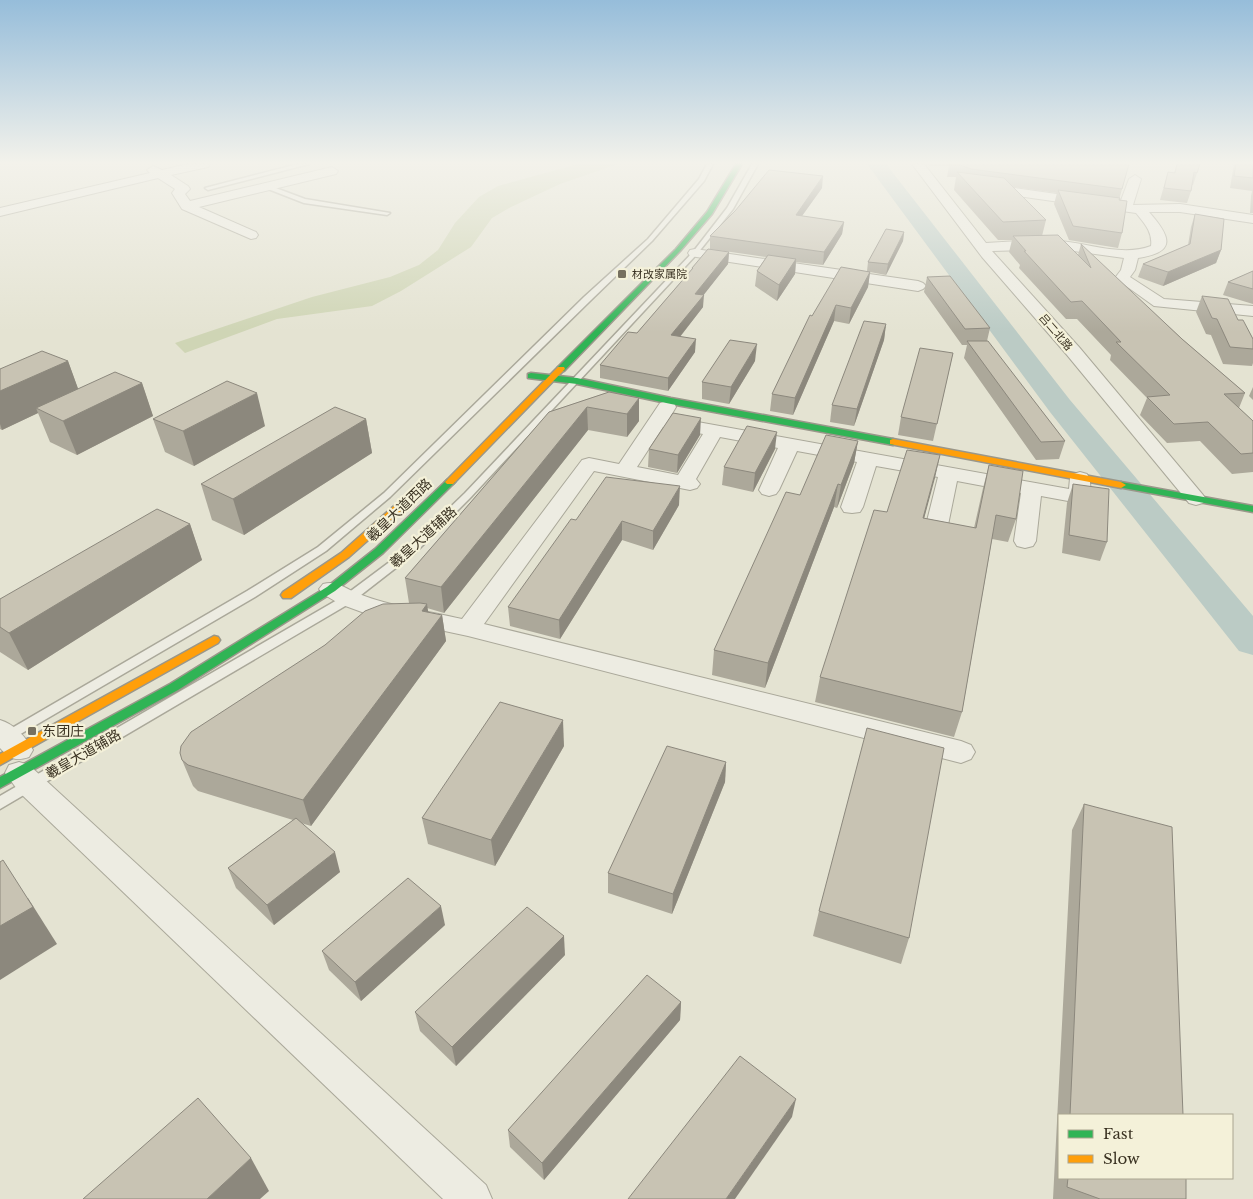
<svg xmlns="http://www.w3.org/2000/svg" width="1253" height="1199" viewBox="0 0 1253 1199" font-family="'Libre Baskerville','Noto Sans SC',serif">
<rect width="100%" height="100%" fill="#e4e3d2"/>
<!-- green -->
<polygon fill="#cfd5b5" points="578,164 618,164 560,184 511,207 492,218 471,247 401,291 372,306 277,319 185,353 175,343 312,297 390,277 419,265 438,250 455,223 479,197 498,186"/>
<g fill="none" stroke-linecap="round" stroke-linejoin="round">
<!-- river -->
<polygon fill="#bbcbc5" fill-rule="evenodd" points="867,164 886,164 1070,400 1253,616 1253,655 1239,651 1050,412"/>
<defs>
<g id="lane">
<polygon points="298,164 309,164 208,190 205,188"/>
<polygon points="707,164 713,164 704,181 652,241 590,301 390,497 326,551 255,597 0,746 0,735 247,591 318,547 384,493 584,297 648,239 699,179"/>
<polygon points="752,164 758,164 733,209 697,254 471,497 415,553 352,602 0,809 0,796 344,596 407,549 465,493 693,252 727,208"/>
<polygon points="265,184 305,199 390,213 387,215 304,203 263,187 262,186"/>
</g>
<g id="street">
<polygon points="188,164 210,164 208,167 171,175 188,186 190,189 185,194 190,201 332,167 338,171 336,174 199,207 256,232 258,235 256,238 251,239 182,209 172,193 175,189 158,178 0,216 0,208 150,173 147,170 153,166 162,170"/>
<path d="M912 164H924L986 243C1010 242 1035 239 1059 241 1089 243 1122 257 1151 246 1153 232 1144 223 1136 213L982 191 980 188 982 185 986 184 1120 203 1129 179 1135 175 1141 179 1133 205 1180 204 1253 215V223L1180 212H1149C1171 237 1177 252 1138 258L1135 270 1130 277 1164 299 1253 306V316L1154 306 1115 278 1121 270 1124 258 1059 249 992 251 1079 347 1203 495 1206 499 1203 503 1196 505 1189 503 1067 355 982 257Z"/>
<polygon points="695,249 918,281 923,283 926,286 923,289 918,291 690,256 688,253 690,250"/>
<path d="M667 401 674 403 676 407 670 417 1069 489 1070 478 1073 474 1080 472 1087 474C1092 481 1091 494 1086 501L1079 503 1041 496 1036 541 1033 546 1025 548 1017 546 1014 541 1021 493 957 481 948 525 945 530 937 532 929 530 926 525 938 477 876 466 863 507 860 512 852 513 844 512 841 507 857 462 797 451 779 490 776 494 769 496 762 494 759 490 778 448 720 437 696 479 700 484 697 488 690 490 594 471 484 624 961 741 971 745 975 752 971 759 961 763 468 636 370 615 340 604 323 594 319 589 323 584C338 580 345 589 359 594 392 607 428 611 462 619L582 460 589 458 619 464 660 403ZM663 427 703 434 678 475 637 467Z"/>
<path d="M0 720C14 724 26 737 33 750L29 757C15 762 9 758 0 748Z"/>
<polygon points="19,762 29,765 486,1185 492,1199 443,1199 20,793 5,773 9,765"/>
</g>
<g id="fast">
<polygon points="736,164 742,164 712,214 680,251 564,371 558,371 558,367 676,249 707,212"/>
<polygon points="531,373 577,378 671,398 893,439 898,442 893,445 671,404 577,384 528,378 528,374"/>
<polygon points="450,479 453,480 455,482 453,484 383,553 335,591 178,690 0,788 0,777 170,684 327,587 375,549 447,480"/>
<polygon points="1121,482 1253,506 1253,512 1118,487 1116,485"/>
</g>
<g id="slow">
<polygon points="558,367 564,367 565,369 453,484 447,484 445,482 447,480"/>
<polygon points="893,439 1121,482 1126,485 1121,488 890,444 890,440"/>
<polygon points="398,505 403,508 402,510 349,557 291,598 283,598 281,595 283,592 341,553 394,506"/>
<polygon points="214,636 218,637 220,640 218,643 0,765 0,754"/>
</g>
</defs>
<!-- lane casing -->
<use href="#lane" stroke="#aaa89a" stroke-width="3"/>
<!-- street casing -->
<use href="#street" stroke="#aaa89a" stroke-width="2"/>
<!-- fast casing -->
<use href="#fast" stroke="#9a978a" stroke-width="3"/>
<!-- slow casing -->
<use href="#slow" stroke="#9a978a" stroke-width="3"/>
<!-- lane -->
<use href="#lane" fill="#edece2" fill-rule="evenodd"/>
<!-- street -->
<use href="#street" fill="#edece2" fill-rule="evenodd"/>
<!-- fast -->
<use href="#fast" fill="#30b455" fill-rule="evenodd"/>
<!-- slow -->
<use href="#slow" fill="#ff9f0a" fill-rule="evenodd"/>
</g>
<!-- wall -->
<g fill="#aca89a">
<polygon points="928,164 1129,164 1119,200 1122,233 1118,248 1069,240 1054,204 1057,193 1013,187 1046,220 1042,236 1078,255 1081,244 1182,339 1245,393 1239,408 1253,421 1253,472 1232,474 1200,441 1167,443 1140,415 1147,398 1110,360 1111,355 1077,319 1066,319 1019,268 1020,265 1009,252 1012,240 998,240 954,190 956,177 947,177 949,166 929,166"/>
<polygon points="1177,164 1197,173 1193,185 1192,185 1191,191 1187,203 1160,200 1168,172 1174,173"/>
<polygon points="1234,164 1253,164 1253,213 1250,213 1251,196 1252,191 1230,188"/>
<polygon points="822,188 802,216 844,222 842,234 823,265 796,262 795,274 777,301 755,286 757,271 766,257 710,249 729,252 728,264 703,295 703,307 680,337 695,352 668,391 600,378 600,365 637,333 691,270 692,268 710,249 710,236"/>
<polygon points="1195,214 1221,250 1216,263 1163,286 1138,277 1143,264 1188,245 1191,227"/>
<polygon points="904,232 903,241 886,275 870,272 868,287 849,324 834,321 793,415 770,411 772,394 812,316 867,271 868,262"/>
<polygon points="1253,271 1253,304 1223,295 1228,282"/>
<polygon points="927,277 990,328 987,341 1065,441 1059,459 1036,460 964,358 967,345 962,345 924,292"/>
<polygon points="1202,296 1238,320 1253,339 1253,363 1252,366 1223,364 1211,335 1206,334 1196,312"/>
<polygon points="886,324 884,340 854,426 830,422 832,405"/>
<polygon points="953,353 933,441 898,435 901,417"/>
<polygon points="68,361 78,389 142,383 153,416 77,455 50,442 38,413 2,430 0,429 0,369"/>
<polygon points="755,361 729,404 702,399 702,382"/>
<polygon points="1253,387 1253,400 1249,396"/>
<polygon points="609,392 639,421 627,437 588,430 444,613 427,608 428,612 442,615 446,641 311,826 301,823 340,872 274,925 236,888 228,868 293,820 198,791 193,786 182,760 409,603 405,578 549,412"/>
<polygon points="153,419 265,426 194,466 165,452"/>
<polygon points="366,419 372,453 244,535 212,520 201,484"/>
<polygon points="700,435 677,473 648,467 649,449"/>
<polygon points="858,441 854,463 837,508 834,507 765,688 712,675 714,650 800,495"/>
<polygon points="775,449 753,492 722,485 724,467"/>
<polygon points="940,455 924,518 974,528 983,488 989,465 1016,519 1008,542 992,539 962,712 954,737 815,702 820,677 887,512"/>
<polygon points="1073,484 1107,542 1100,561 1062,553 1067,503"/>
<polygon points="679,505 653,550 622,540 560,639 510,626 508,607 576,520"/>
<polygon points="190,524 202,560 28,670 0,652 0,599"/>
<polygon points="564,746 495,866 428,844 422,818"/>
<polygon points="726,762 725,782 672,914 608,893 608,873"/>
<polygon points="1084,804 1183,1115 1059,1115 1059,1178 1186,1178 1186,1199 1053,1199 1072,830"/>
<polygon points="819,911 909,938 901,964 813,936"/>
<polygon points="445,925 361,1001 329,970 322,951"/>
<polygon points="565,955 456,1066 420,1031 415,1012"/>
<polygon points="681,1002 680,1020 544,1180 510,1147 508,1130"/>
</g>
<!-- shaded-wall -->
<g fill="#8c887d">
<polygon points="823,176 822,188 794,227 796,215"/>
<polygon points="844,222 842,234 823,265 824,252"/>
<polygon points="904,232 903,241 886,275 888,264"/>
<polygon points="1221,250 1216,263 1163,286 1168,272"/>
<polygon points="729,252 728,264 695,306 695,294"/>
<polygon points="796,259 795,274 777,301 779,285"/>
<polygon points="870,272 868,287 849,324 851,308"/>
<polygon points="704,295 703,307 671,348 671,335"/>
<polygon points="836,305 834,321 793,415 795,398"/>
<polygon points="886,324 884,340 854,426 857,409"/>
<polygon points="696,339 695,352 668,391 668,378"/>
<polygon points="757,344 755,361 729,404 731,387"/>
<polygon points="68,361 80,394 36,408 38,413 2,430 0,424 0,391"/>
<polygon points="142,383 153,416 77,455 63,421"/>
<polygon points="257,393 265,426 194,466 183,431"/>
<polygon points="639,398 639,421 627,437 627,414"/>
<polygon points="587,407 588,430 444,613 441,587"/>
<polygon points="701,418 700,435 677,473 678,455"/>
<polygon points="366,419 372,453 244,535 233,499"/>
<polygon points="777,432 775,449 753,492 755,473"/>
<polygon points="858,441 854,463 837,508 841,485"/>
<polygon points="940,455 935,478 918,541 923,518"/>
<polygon points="838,484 834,507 765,688 768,663"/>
<polygon points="680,486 679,505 653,550 653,531"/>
<polygon points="622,521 622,540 560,639 559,620"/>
<polygon points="190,524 202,560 28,670 9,633"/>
<polygon points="427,604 431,630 422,611"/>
<polygon points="442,615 446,641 311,826 303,800"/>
<polygon points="563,720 564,746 495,866 491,840"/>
<polygon points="726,762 725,782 672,914 673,894"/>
<polygon points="335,852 340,872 274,925 267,905"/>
<polygon points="28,898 57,944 0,980 0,926"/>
<polygon points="441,906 445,925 361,1001 355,982"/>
<polygon points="564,936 565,955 456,1066 452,1047"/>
<polygon points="681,1002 680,1020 544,1180 542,1163"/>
<polygon points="796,1099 792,1117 735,1199 726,1199"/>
<polygon points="251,1158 269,1191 260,1199 207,1199"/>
</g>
<!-- building -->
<g fill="#c8c3b3" stroke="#8c887d">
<polygon points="949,164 1129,164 1122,189 971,169 960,165 949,165"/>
<polygon points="1177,164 1200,164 1197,173 1194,172 1191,191 1164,188 1168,172 1175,173"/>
<polygon points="1236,164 1253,164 1253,178 1234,176"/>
<polygon points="769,170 823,176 796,215 844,222 824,252 710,236 735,211"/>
<polygon points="957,172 1004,178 1046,220 1003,222"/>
<polygon points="1058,190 1120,198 1119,200 1127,201 1122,233 1073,226"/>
<polygon points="1195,214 1224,219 1221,250 1168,272 1143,264 1190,244"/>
<polygon points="886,229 904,232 888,264 868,262"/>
<polygon points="1058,235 1091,268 1081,244 1182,339 1245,393 1224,394 1253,421 1253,453 1241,454 1208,422 1174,424 1147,397 1170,395 1116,342 1121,342 1082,301 1071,302 1024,251 1026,251 1013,236"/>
<polygon points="708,249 729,252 695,294 704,295 671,335 696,339 668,378 600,365 628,332 637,333 693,268 692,268"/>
<polygon points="768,255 796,259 779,285 757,271"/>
<polygon points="841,267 870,272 851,308 836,305 795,398 772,394 810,315 812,316"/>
<polygon points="1253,271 1253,289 1228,282"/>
<polygon points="950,276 990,328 965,329 927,277"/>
<polygon points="1202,296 1228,299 1238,320 1243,320 1253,339 1253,349 1230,347 1217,319 1212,318"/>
<polygon points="864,321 886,324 857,409 832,405"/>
<polygon points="730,340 757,344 731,387 702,382"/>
<polygon points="967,341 988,341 1065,441 1041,442"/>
<polygon points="920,348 953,353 937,424 901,417"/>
<polygon points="42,351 68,361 0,391 0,369"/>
<polygon points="115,372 142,383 63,421 36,408"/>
<polygon points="227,381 257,393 183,431 153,419"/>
<polygon points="609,392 639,398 627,414 587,407 441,587 405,578 549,412"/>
<polygon points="335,407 366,419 233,499 201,484"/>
<polygon points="673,413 701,418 678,455 649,449"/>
<polygon points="747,426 777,432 755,473 724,467"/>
<polygon points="826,435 858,441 841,485 838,484 768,663 714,650 786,492 800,495"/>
<polygon points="907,450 940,455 923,518 976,528 989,465 1023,471 1016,519 996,515 962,712 820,677 874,510 887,512"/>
<polygon points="606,477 680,486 653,531 622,521 559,620 508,607 571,519 576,520"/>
<polygon points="1073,484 1109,489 1107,542 1069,535"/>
<polygon points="157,509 190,524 9,633 0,627 0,599"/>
<polygon points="420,603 427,604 422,611 442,615 303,800 188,765 182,760 180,753 181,746 191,732 325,645 365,611 383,604"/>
<polygon points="500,702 563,720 491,840 422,818"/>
<polygon points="867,728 944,748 909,938 819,911"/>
<polygon points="667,746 726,762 673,894 608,873"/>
<polygon points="1084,804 1172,827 1183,1115 1070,1115"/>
<polygon points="296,818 335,852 267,905 228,868"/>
<polygon points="3,860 33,907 0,926 0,862"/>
<polygon points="408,878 441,906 355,982 322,951"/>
<polygon points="527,907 564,936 452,1047 415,1012"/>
<polygon points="647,975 681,1002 542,1163 508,1130"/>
<polygon points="740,1056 796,1099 726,1199 628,1199"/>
<polygon points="198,1098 251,1158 207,1199 83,1199"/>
<polygon points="1068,1178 1186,1178 1186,1199 1100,1199 1067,1187"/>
</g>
<!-- sky -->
<linearGradient id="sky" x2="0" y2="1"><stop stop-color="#96bdda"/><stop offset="0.49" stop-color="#f3f2eb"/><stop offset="1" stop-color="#f3f2eb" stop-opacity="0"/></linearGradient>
<rect width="1253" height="332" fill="url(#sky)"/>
<!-- markers -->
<g fill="#767060" stroke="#f4f1d9" stroke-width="2">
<rect x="617" y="269" width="10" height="10" rx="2.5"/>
<rect x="27" y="726" width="10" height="10" rx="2.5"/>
</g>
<g text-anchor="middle" stroke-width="4.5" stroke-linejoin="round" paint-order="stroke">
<!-- far-poi labels -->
<g font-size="11" fill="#3a3222" stroke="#f4f1d9" text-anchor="start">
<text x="632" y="278">材改家属院</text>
</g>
<!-- far-street labels -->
<g font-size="11" fill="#3a3222" stroke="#f4f1d9">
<text transform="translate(1056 332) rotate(49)" y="4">吕二北路</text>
</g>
<!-- street labels -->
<g font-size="14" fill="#3a3222" stroke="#f4f1d9">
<text transform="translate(399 510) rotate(-44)" y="5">羲皇大道西路</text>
<text transform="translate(423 537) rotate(-42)" y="5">羲皇大道辅路</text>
<text transform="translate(83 754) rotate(-30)" y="5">羲皇大道辅路</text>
</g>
<!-- poi labels -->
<g font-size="14" fill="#3a3222" stroke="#f4f1d9" text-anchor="start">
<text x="42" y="736">东团庄</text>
</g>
</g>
<!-- legend -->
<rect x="1058" y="1114" width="175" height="65" fill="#f4f1d9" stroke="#aaa590"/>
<rect x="1068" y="1130" width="25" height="8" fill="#30b455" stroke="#aaa590"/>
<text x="1103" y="1139" font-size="15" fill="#3a3222">Fast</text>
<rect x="1068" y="1155" width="25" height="8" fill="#ff9f0a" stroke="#aaa590"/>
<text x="1103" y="1164" font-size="15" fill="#3a3222">Slow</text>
</svg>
